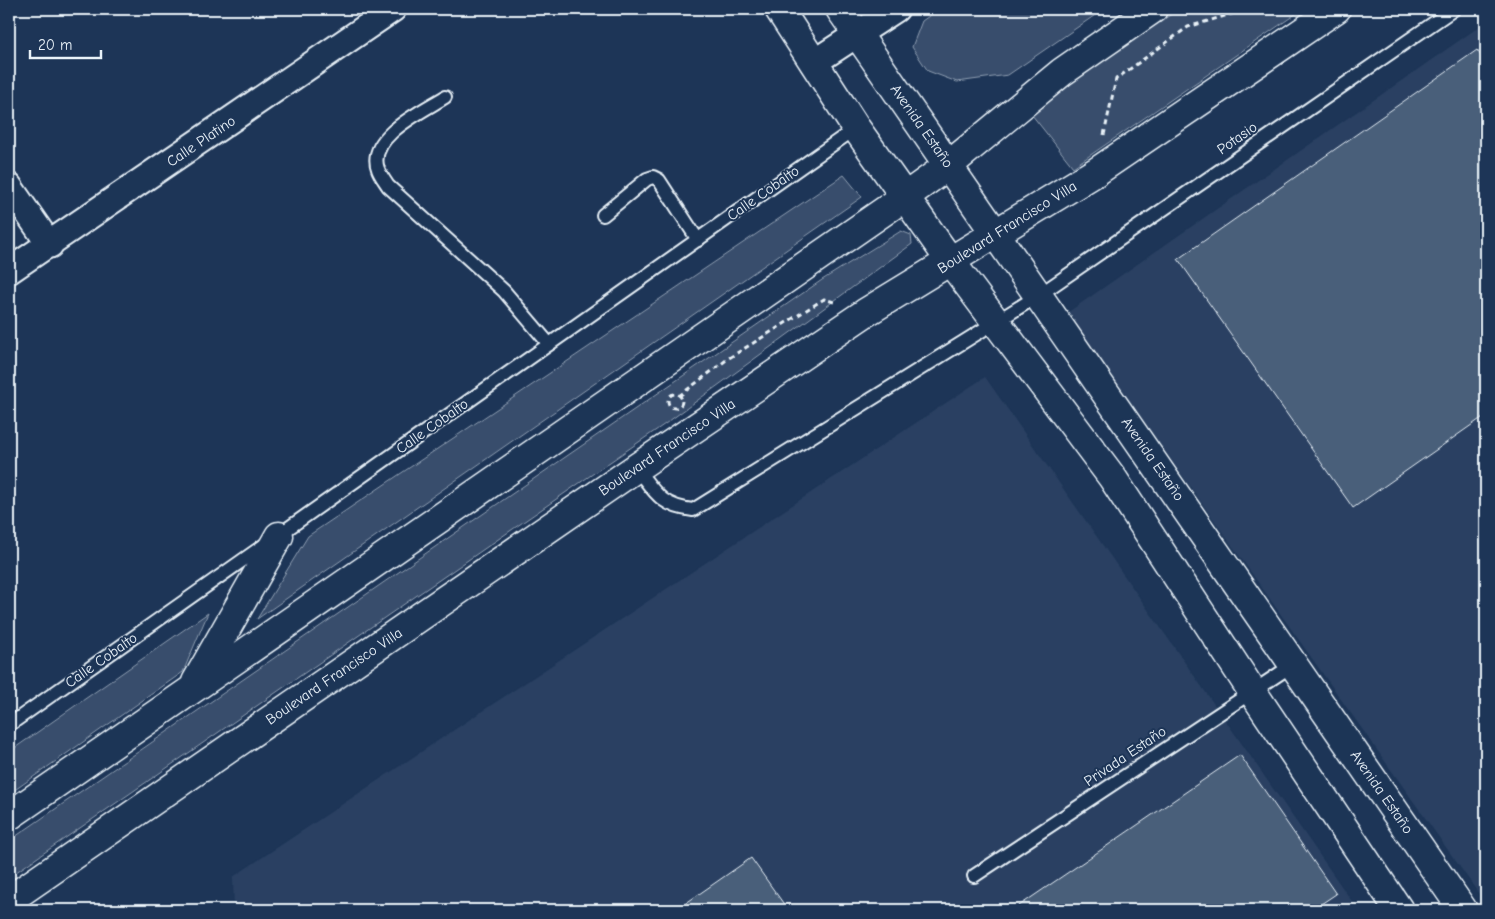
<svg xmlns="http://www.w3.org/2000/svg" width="1495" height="919" viewBox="0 0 1495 919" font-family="'Comic Neue',sans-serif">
<rect width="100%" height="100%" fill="#1d3557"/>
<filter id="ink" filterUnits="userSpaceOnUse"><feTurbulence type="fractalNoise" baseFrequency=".02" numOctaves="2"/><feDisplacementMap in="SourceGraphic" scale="10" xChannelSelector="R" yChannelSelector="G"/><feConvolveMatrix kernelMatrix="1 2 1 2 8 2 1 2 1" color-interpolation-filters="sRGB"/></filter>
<g filter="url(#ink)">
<!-- built -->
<g fill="#2a4162">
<polygon points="1486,22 1486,895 1482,898 1067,313"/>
<polygon points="985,377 1358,910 234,910 233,877"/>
</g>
<!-- green -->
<g fill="#374d6c" stroke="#909fb2">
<polygon points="939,9 1104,9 1008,75 957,82 928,71 912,47 922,21"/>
<polygon points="1179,9 1303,9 1073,167 1032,115 1070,83"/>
<polygon points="844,175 862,197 257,619 308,536"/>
<polygon points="901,231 911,235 912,244 665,424 9,877 9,841 822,280"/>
<polygon points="208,613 183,672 9,794 9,752"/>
</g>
<!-- building -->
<g fill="#495e7a" stroke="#e8f1f8">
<polygon points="1477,50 1486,63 1486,415 1353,508 1178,259"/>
<polygon points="1240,755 1336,894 1312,910 1013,910"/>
<polygon points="751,858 788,910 676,910"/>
</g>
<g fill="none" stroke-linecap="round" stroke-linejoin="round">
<defs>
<g id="lane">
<path d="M445 97C423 111 366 137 378 169 380 175 385 181 388 186L504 291 549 344"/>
<polyline points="603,215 647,179 653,177 659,180 698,240"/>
<path d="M636 468C655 492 660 506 693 510L1039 295 1454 9"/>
<polyline points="9,725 856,128"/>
<polyline points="974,876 1294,664"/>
</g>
<g id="street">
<polyline points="813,63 896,9"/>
<polyline points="9,186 50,245"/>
<polyline points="9,271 393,9"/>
</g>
<g id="secondary">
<polyline points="779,9 856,128 951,262 1112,477 1252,691 1399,910"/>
<polyline points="840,9 1463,910"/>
</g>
<g id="primary">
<polyline points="196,682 279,536"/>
<polyline points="9,816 906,196 949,165 1062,72 1153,9"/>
<polyline points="9,900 636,468 865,313 1096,172 1336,9"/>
</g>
</defs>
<!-- lane casing -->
<use href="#lane" stroke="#e8f1f8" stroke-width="16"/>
<!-- street casing -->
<use href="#street" stroke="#e8f1f8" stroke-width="29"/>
<!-- secondary casing -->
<use href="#secondary" stroke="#e8f1f8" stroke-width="31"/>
<!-- primary casing -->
<use href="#primary" stroke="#e8f1f8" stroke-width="31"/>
<!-- path -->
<g stroke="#e8f1f8" stroke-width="3" stroke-dasharray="5 4" stroke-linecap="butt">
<polyline points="1104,135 1116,79 1188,27 1248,9"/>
<circle cx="675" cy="401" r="7"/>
<polyline points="679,396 729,358 824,299 834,302"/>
</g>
<!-- lane -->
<use href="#lane" stroke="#1d3557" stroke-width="12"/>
<!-- street -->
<use href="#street" stroke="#1d3557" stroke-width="25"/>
<!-- secondary -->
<use href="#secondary" stroke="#1d3557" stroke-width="28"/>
<!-- primary -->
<use href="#primary" stroke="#1d3557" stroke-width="28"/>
</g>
</g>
<g text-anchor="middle" stroke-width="4" stroke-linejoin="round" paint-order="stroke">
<!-- street labels -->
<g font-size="15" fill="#e8f1f8" stroke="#1d3557">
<text transform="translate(922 126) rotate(55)" y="5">Avenida Estaño</text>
<text transform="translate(1237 138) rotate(-35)" y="5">Potasio</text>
<text transform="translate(201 141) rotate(-34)" y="5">Calle Platino</text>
<text transform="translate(763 193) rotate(-35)" y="5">Calle Cobalto</text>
<text transform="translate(1007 227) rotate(-32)" y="5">Boulevard Francisco Villa</text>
<text transform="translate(432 426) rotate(-35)" y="5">Calle Cobalto</text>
<text transform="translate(667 447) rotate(-34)" y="5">Boulevard Francisco Villa</text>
<text transform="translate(1153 459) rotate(55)" y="5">Avenida Estaño</text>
<text transform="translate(101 660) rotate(-35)" y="5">Calle Cobalto</text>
<text transform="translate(334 676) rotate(-34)" y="5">Boulevard Francisco Villa</text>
<text transform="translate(1125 756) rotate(-34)" y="5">Privada Estaño</text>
<text transform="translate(1382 792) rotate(55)" y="5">Avenida Estaño</text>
</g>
</g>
<!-- margin -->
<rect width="1495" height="919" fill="none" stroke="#1d3557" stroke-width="30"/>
<rect x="15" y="15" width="1465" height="889" fill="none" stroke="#e8f1f8" stroke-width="2" filter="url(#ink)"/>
<!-- scale -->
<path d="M30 50v8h71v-8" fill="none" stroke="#e8f1f8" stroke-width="2.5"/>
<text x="38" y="50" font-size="15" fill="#e8f1f8" stroke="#1d3557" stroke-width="4" paint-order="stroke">20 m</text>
</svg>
